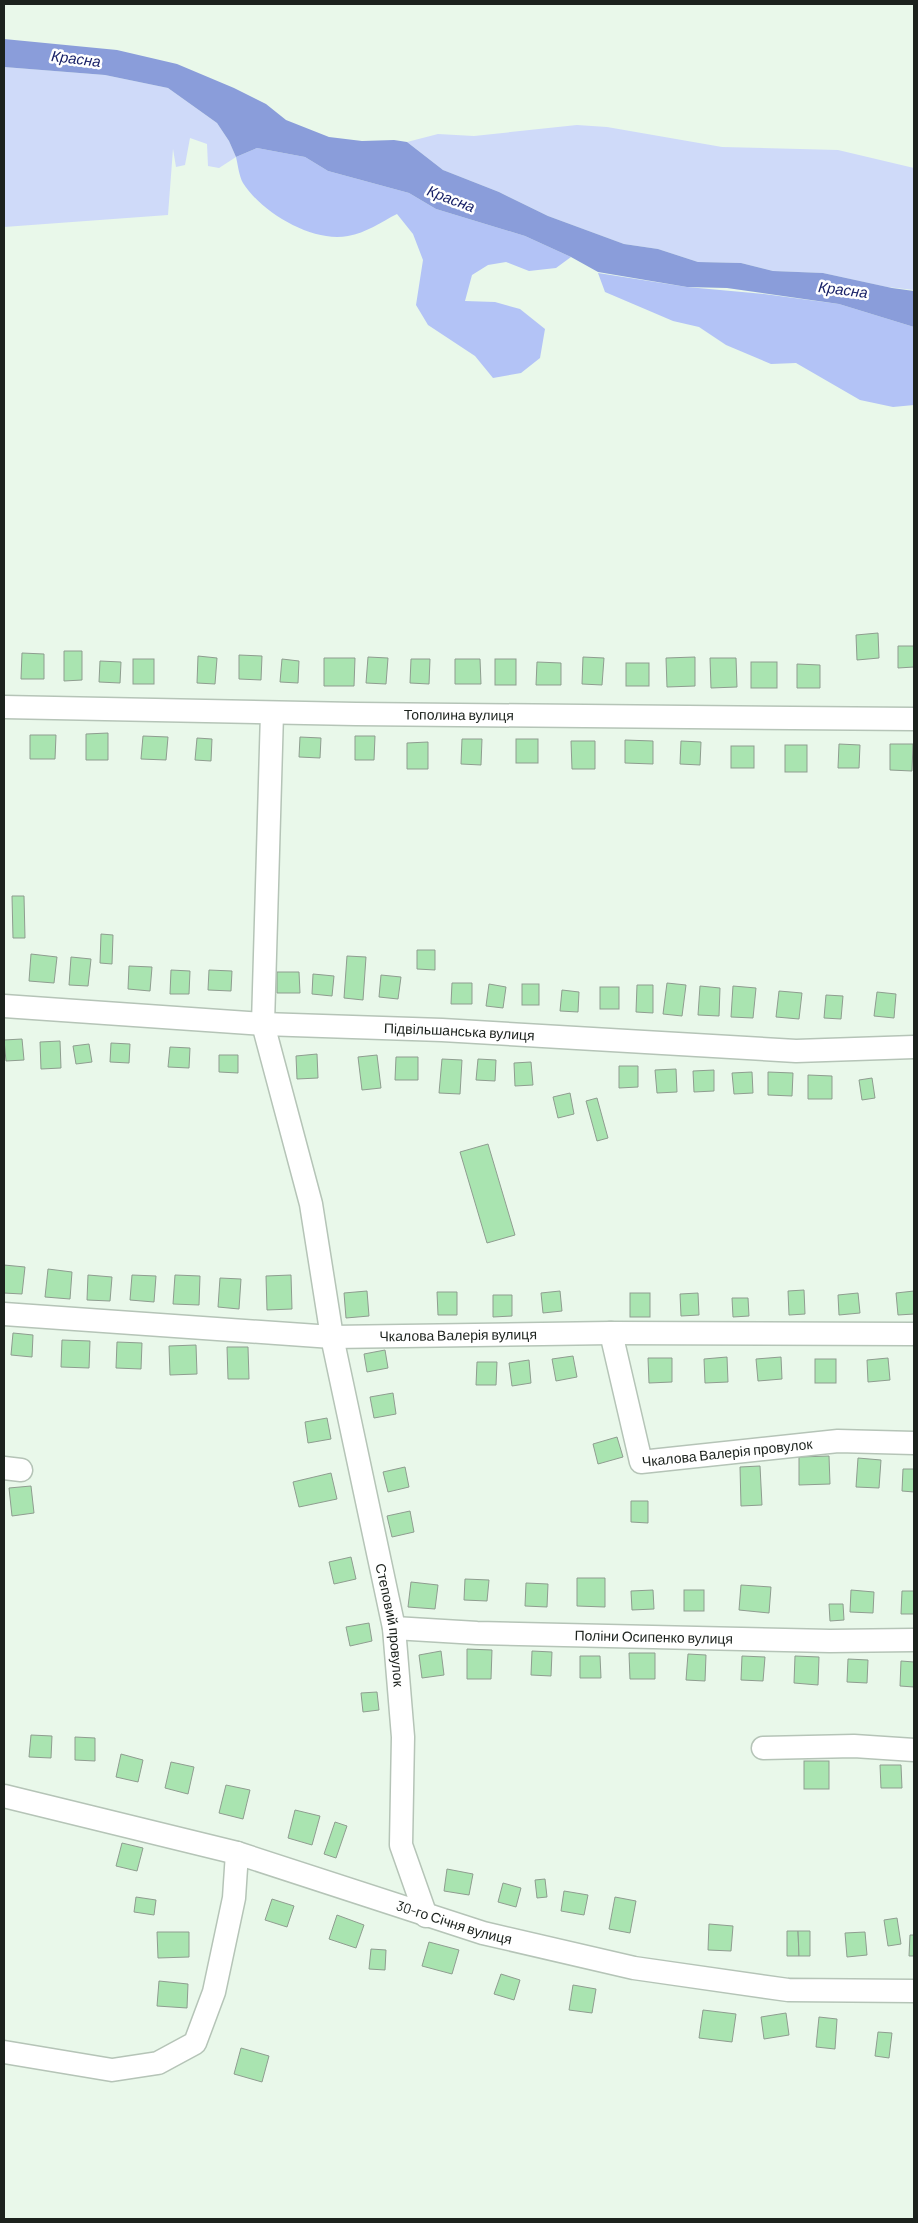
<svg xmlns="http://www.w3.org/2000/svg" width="918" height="2223" viewBox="0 0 918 2223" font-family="Barlow,sans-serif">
<rect width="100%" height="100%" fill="#e9f8ea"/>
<!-- green -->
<g fill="#cfdaf9">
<polygon points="4,67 105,75 168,88 217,123 229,141 236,157 219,168 208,166 207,144 190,138 185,165 176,167 173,149 168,215 4,227"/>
<polygon points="577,125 607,127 722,147 838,150 914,168 914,290 887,287 823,273 773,271 741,263 698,262 658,249 624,244 548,216 499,192 443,170 407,142 438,134 474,136"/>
</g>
<!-- forest -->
<g fill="#b3c3f6">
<path d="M257 148 305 157 328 171 409 193 436 209 525 236 571 257 556 268 529 271 506 262 488 265 472 275 465 301 495 302 520 309 545 329 540 358 521 373 493 378 475 356 428 325 416 305 423 260 413 234 397 214C381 222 366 233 348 236 313 243 262 213 243 183 239 176 238 165 236 157Z"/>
<polygon points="598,273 687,287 764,294 839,304 914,327 914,405 893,407 860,400 796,363 771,364 726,345 699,327 673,321 605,292"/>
</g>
<!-- water -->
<polygon fill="#8a9dda" points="4,39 117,50 177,64 234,88 266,104 286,120 329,137 362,141 394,140 407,142 443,170 499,192 548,216 624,244 658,249 698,262 741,263 773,271 823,273 892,288 914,291 914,327 839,304 727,288 687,287 598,272 571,257 525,236 436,209 409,193 328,171 305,157 257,148 236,157 229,141 217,123 168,88 105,75 4,67"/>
<!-- building -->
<g fill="#a9e4b0" stroke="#8f9d90">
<polygon points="878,633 879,658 857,660 856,635"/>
<polygon points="898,646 914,646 914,667 898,668"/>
<polygon points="64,651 82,651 82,680 64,681"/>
<polygon points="22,653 44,654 44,679 21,679"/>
<polygon points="239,655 262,656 261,680 239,679"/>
<polygon points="198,656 217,658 215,684 197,683"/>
<polygon points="368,657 388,658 386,684 366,683"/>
<polygon points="583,657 604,658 602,685 582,684"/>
<polygon points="695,657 695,686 667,687 666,658"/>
<polygon points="324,658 355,658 354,686 324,686"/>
<polygon points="710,658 736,658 737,687 711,688"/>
<rect x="133" y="659" width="21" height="25"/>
<polygon points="282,659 299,661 298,683 280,682"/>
<polygon points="411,659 430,659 429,684 410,683"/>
<polygon points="455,659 480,659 481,684 455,684"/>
<rect x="495" y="659" width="21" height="26"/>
<polygon points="100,661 121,662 120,683 99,682"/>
<polygon points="537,662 561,663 561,685 536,685"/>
<rect x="751" y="662" width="26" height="26"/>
<rect x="626" y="663" width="23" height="23"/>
<polygon points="797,664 820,665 820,688 797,688"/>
<polygon points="108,733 108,760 86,760 86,734"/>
<polygon points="30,735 56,735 55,759 30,759"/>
<polygon points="143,736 168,737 166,760 141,759"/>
<polygon points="355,736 375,736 374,760 355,760"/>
<polygon points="300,737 321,738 320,758 299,757"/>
<polygon points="197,738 212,739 211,761 195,760"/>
<polygon points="462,739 482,739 481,765 461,764"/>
<rect x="516" y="739" width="22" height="24"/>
<polygon points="625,740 653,741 653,764 625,763"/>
<polygon points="571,741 595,741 595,769 572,769"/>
<polygon points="681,741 701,742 700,765 680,764"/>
<polygon points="428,742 428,769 407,769 407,743"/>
<polygon points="839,744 860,745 859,768 838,768"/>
<polygon points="890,744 913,744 912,771 890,770"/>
<rect x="785" y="745" width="22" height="27"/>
<rect x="731" y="746" width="23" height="22"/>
<polygon points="12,896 24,896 25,938 13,938"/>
<polygon points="101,934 113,935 112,964 100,963"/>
<polygon points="417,950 435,950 435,970 417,969"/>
<polygon points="31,954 57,957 54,983 29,981"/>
<polygon points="347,956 366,957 363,1000 344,998"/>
<polygon points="71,957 91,959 88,986 69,985"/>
<polygon points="129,966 152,967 150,991 128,989"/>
<polygon points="171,970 190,971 189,994 170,994"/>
<polygon points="209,970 232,971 231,991 208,990"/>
<polygon points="277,972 299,972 300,993 277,993"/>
<polygon points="313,974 334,976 332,996 312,994"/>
<polygon points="381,975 401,977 398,999 379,997"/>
<polygon points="452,983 472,983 472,1004 451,1004"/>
<polygon points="667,983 686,985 682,1016 663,1014"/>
<polygon points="489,984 506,987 503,1008 486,1006"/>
<rect x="522" y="984" width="17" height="21"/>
<polygon points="637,985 653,985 653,1013 636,1012"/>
<polygon points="700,986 720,988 719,1016 698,1015"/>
<polygon points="733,986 756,988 753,1018 731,1017"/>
<rect x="600" y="987" width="19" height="22"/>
<polygon points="562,990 579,992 578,1012 560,1011"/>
<polygon points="779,991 802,993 799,1019 776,1017"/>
<polygon points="877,992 896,994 894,1018 874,1016"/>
<polygon points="826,995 843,996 841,1019 824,1018"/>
<polygon points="22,1039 24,1060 6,1061 4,1040"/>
<polygon points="60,1041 61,1068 41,1069 40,1042"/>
<polygon points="111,1043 130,1044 129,1063 110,1062"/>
<polygon points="89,1044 92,1062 76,1064 73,1046"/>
<polygon points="170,1047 190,1048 189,1068 168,1067"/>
<polygon points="317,1054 318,1078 297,1079 296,1056"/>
<polygon points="219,1055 238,1055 238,1073 219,1072"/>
<polygon points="377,1055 381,1088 362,1090 358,1057"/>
<polygon points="396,1057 418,1057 418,1080 395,1080"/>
<polygon points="442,1059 462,1060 460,1094 439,1093"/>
<polygon points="478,1059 496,1060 495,1081 476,1080"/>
<polygon points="531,1062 533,1085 515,1086 514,1063"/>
<polygon points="619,1066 638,1066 638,1087 619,1088"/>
<polygon points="676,1069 677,1092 657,1093 655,1070"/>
<polygon points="714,1070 714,1091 694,1092 693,1071"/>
<polygon points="752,1072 753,1093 734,1094 732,1073"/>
<polygon points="768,1072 793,1073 792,1096 768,1095"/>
<polygon points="808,1075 832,1076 832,1099 808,1099"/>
<polygon points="872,1078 875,1098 862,1100 859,1080"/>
<polygon points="570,1093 574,1114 558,1118 553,1097"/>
<polygon points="597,1098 608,1138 597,1141 586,1101"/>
<polygon points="488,1144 515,1235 487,1243 460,1152"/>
<polygon points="4,1265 25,1267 22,1294 4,1293"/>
<polygon points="48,1269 72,1272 70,1299 45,1297"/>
<polygon points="88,1275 112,1277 110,1301 87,1300"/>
<polygon points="132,1275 156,1276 154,1302 130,1300"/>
<polygon points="175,1275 200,1276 199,1305 173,1304"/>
<polygon points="291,1275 292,1309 267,1310 266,1276"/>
<polygon points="220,1278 241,1279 239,1309 218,1307"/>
<polygon points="804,1290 805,1314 789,1315 788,1291"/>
<polygon points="367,1291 369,1316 346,1318 344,1293"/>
<polygon points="560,1291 562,1311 543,1313 541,1293"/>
<polygon points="914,1291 914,1314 898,1315 896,1293"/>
<polygon points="437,1292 457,1292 457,1315 438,1315"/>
<rect x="630" y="1293" width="20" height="24"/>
<polygon points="698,1293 699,1315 681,1316 680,1294"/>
<polygon points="858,1293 860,1313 839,1315 838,1295"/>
<polygon points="493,1295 512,1295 512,1316 493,1317"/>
<polygon points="732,1298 748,1298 749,1316 733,1317"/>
<polygon points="13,1333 33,1335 32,1357 11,1355"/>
<polygon points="62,1340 90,1341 89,1368 61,1367"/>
<polygon points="117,1342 142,1343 141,1369 116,1368"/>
<polygon points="196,1345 197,1374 170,1375 169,1346"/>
<polygon points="227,1347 248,1347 249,1379 228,1379"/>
<polygon points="385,1350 388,1368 367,1372 364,1354"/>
<polygon points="573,1356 577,1377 556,1381 552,1359"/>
<polygon points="727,1357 728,1382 705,1383 704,1359"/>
<polygon points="781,1357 782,1379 758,1381 756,1359"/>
<polygon points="648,1358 672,1358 672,1382 649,1383"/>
<polygon points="888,1358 890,1380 868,1382 867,1360"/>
<rect x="815" y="1359" width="21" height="24"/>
<polygon points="529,1360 531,1383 512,1386 509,1363"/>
<polygon points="477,1362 497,1362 496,1385 476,1385"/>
<polygon points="393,1393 396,1414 374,1418 370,1397"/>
<polygon points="327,1418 331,1439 308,1443 305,1422"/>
<polygon points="617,1437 623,1457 598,1464 593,1444"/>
<polygon points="829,1456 830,1484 799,1485 799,1457"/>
<polygon points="858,1458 881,1460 879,1488 856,1487"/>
<polygon points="760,1466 762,1505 741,1506 740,1467"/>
<polygon points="405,1467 409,1487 388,1492 383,1472"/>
<polygon points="903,1469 914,1469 914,1492 902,1491"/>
<polygon points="331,1473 337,1499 299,1507 293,1482"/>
<polygon points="31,1486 34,1513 12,1516 9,1488"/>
<polygon points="631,1501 648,1501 648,1523 631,1522"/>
<polygon points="410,1511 414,1532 392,1537 387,1516"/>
<polygon points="351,1557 356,1579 334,1584 329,1562"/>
<polygon points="577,1578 605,1578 605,1607 577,1606"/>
<polygon points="465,1579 489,1580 487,1601 464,1600"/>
<polygon points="411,1582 438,1585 435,1609 408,1607"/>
<polygon points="526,1583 548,1584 547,1607 525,1606"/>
<polygon points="741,1585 771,1587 769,1613 739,1610"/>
<polygon points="653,1590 654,1609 632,1610 631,1591"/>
<rect x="684" y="1590" width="20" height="21"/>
<polygon points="851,1590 874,1592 873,1613 850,1612"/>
<polygon points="902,1591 914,1591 914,1614 901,1614"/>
<polygon points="829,1604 843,1604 844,1620 830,1621"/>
<polygon points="369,1623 372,1641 350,1646 346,1627"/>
<polygon points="467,1649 492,1650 491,1679 467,1679"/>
<polygon points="441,1651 444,1675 422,1678 419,1655"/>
<polygon points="532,1651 552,1652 551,1676 531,1675"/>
<polygon points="629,1653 655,1653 655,1679 630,1679"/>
<polygon points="688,1654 706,1655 705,1681 686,1680"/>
<polygon points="580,1656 600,1656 601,1678 580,1678"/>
<polygon points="742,1656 765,1657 763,1681 741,1680"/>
<polygon points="795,1656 819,1657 818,1685 794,1683"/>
<polygon points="848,1659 868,1660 867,1683 847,1682"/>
<polygon points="901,1661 914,1662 914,1687 900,1686"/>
<polygon points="377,1692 379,1710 363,1712 361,1693"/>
<polygon points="31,1735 52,1736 51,1758 29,1757"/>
<polygon points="75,1737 95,1738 95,1761 75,1760"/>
<polygon points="121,1754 143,1760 138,1782 116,1777"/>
<rect x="804" y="1761" width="25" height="28"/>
<polygon points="171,1762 194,1767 188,1794 165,1788"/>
<polygon points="880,1765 901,1765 902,1788 881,1788"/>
<polygon points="226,1785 250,1790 243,1819 219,1813"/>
<polygon points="295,1810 320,1816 312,1845 288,1838"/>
<polygon points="335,1822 347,1826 336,1858 324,1854"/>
<polygon points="122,1843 143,1848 137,1871 116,1866"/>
<polygon points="447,1869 473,1874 469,1895 444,1891"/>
<polygon points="545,1879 547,1897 537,1898 535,1880"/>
<polygon points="503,1883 521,1888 516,1907 498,1902"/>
<polygon points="564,1891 588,1895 584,1915 561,1911"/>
<polygon points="136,1897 156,1900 154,1915 134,1912"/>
<polygon points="615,1897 636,1901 630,1933 609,1929"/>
<polygon points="272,1899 294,1906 287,1927 265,1920"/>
<polygon points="337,1915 364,1925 356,1948 329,1939"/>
<polygon points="897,1918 901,1944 888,1946 884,1920"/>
<polygon points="709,1924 733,1926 731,1951 708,1950"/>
<polygon points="787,1931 798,1931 799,1956 787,1956"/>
<polygon points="798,1931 810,1931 810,1956 799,1956"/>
<polygon points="157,1932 189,1932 189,1957 158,1958"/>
<polygon points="865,1932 867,1955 847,1957 845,1933"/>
<polygon points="910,1935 914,1935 914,1956 909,1956"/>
<polygon points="429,1942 459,1950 452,1974 422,1966"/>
<polygon points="371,1949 386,1950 385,1970 369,1969"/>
<polygon points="501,1974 520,1980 514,2000 494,1994"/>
<polygon points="159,1981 188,1984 187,2008 157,2006"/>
<polygon points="573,1985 596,1989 592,2013 569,2010"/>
<polygon points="703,2010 736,2014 732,2042 699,2038"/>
<polygon points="786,2013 789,2035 764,2039 761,2017"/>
<polygon points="819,2017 837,2019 835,2049 816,2047"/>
<polygon points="878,2032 892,2033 889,2058 875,2056"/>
<polygon points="241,2048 269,2056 262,2082 234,2074"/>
</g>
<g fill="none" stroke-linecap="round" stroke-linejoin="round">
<defs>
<g id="minor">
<path id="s1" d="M4 707 356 714 914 719"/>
<path id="s2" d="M272 713 263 1024 311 1204 332 1337 394 1628 403 1737 401 1845 426 1916"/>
<path id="s3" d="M4 1006 263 1024 442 1030 796 1051 914 1047"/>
<path id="s4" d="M4 1314 332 1337 611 1333 914 1334"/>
<path id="s5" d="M611 1333 641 1462 838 1441 914 1443"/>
<polyline points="4,1468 21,1470"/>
<path id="s6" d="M394 1628 477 1633 830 1641 914 1640"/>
<polyline points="763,1748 854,1746 914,1750"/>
<path id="s7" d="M4 1796 237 1853 483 1933 634 1968 788 1990 914 1991"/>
<polyline points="4,2052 112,2070 158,2063 195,2043 214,1992 234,1898 237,1853"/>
</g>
</defs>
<!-- minor casing -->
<use href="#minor" stroke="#b5c4b7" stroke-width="25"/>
<!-- minor -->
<use href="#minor" stroke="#fff" stroke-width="22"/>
</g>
<g text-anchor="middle" stroke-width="5" stroke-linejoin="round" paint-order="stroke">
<!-- street labels -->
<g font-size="14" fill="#1c221d" stroke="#fff">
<text dy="5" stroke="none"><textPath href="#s1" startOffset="455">Тополина вулиця</textPath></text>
<text dy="5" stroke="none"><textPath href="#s3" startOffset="456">Підвільшанська вулиця</textPath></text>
<text dy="5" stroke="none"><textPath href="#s4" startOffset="455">Чкалова Валерія вулиця</textPath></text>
<text dy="5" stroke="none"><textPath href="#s5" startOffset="219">Чкалова Валерія провулок</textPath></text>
<text dy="5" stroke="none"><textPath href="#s2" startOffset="926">Степовий провулок</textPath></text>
<text dy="5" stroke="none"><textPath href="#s6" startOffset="260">Поліни Осипенко вулиця</textPath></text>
<text dy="5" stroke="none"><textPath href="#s7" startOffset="468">30-го Січня вулиця</textPath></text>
</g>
<!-- water labels -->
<g font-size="15" font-style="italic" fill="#161f66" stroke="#fff">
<text transform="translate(76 59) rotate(7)" y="5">Красна</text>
<text transform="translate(451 199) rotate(21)" y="5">Красна</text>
<text transform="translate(843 290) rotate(7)" y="5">Красна</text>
</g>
</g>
<!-- border -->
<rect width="918" height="2223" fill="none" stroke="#1c221d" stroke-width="10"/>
</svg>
